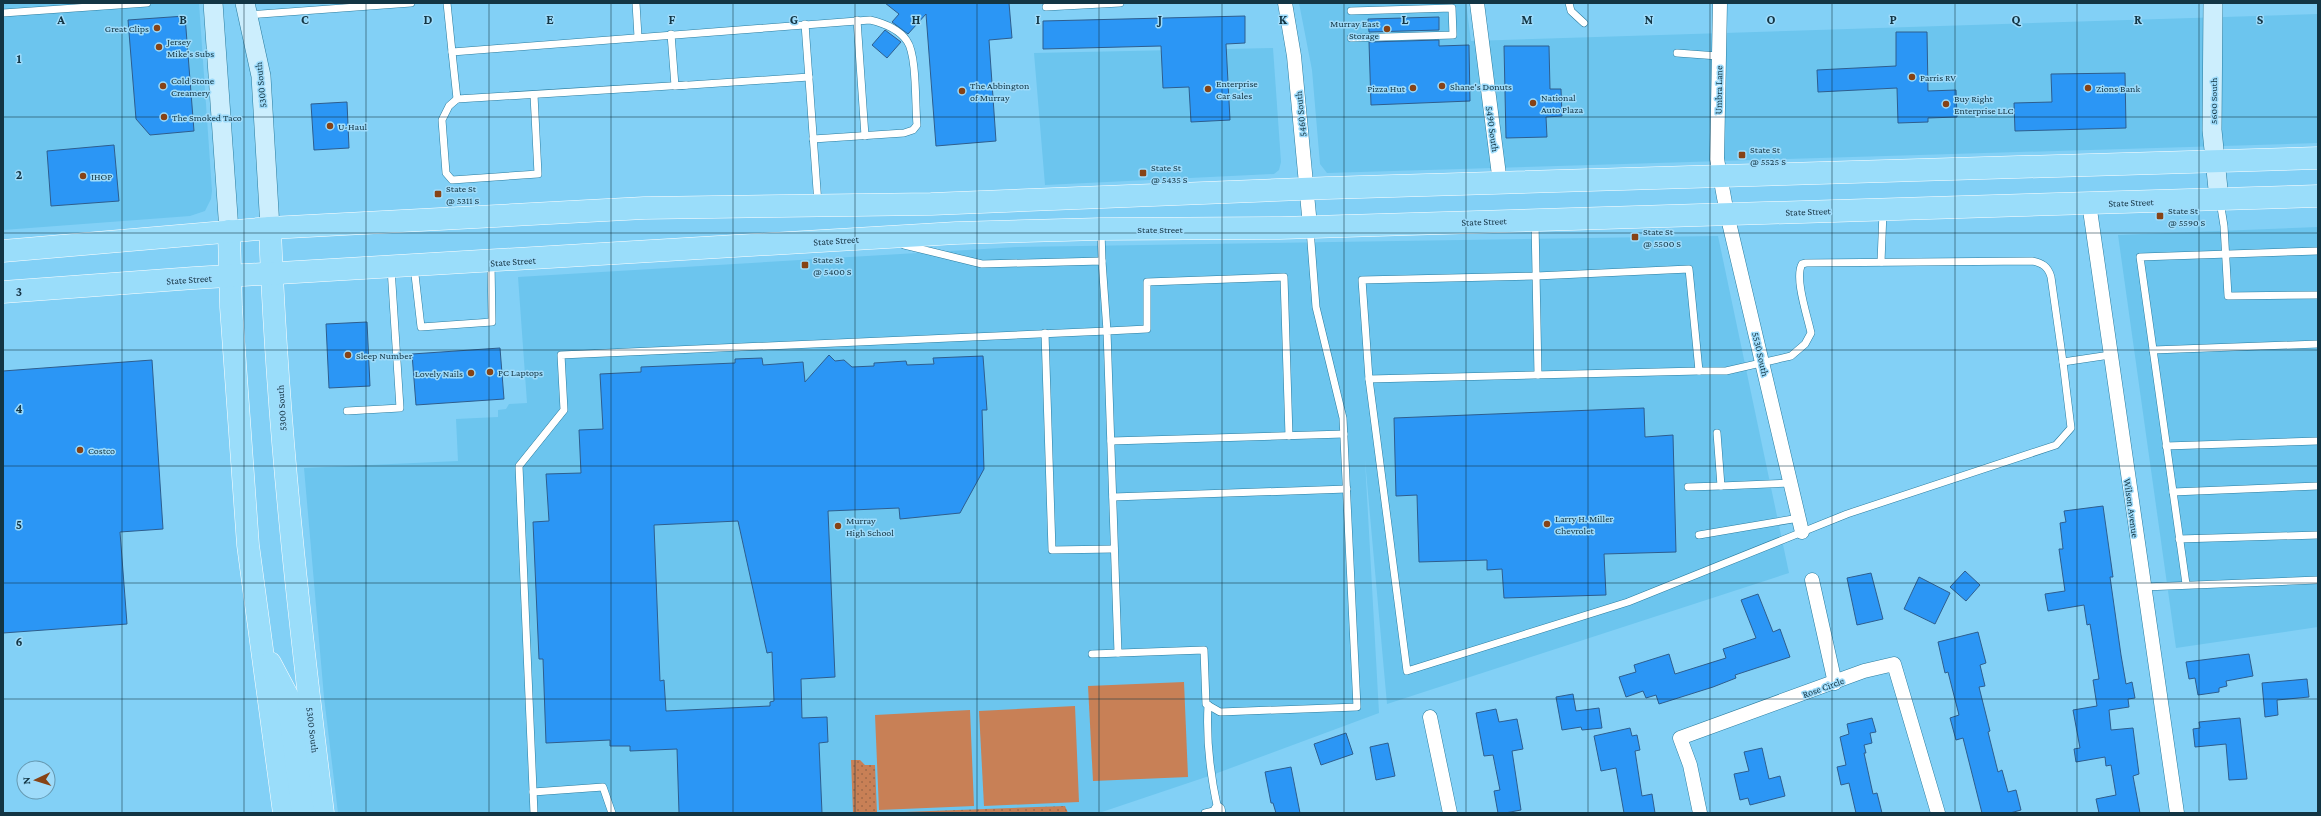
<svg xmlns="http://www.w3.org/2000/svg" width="2321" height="816" viewBox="0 0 2321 816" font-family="'Crimson Pro',serif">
<defs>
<pattern id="grass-dots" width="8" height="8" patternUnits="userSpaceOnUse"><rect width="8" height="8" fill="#c88056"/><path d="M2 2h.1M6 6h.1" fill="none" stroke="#a16a49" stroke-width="1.8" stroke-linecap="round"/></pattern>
</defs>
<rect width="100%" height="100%" fill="#82d0f6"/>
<!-- built -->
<g fill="#6cc5ee">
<polygon points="3,3 199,3 212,191 211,199 205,211 190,216 3,230"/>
<polygon points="1299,3 1466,3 1471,41 2318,14 2318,143 1327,173 1320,164 1312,70"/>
<polygon points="1273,48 1281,162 1279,170 1274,174 1045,185 1034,53"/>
<polygon points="2318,227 2318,627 2176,648 2118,235"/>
<polygon points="1718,236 1789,573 1387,704 1365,460 1379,713 1212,775 1099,813 338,813 324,697 304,468 458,461 456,419 498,417 498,410 506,409 509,404 527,403 518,277 1017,247"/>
</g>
<!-- grass -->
<polygon fill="url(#grass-dots)" points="851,760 860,760 865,765 875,765 877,813 1065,806 1068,813 853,813"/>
<!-- park -->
<g fill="#c88056">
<polygon points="1184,682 1188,777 1093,781 1088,686"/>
<polygon points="1075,706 1079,802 984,806 979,711"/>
<polygon points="970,710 974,806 879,810 875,715"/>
</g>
<!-- building -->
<g fill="#2b96f5" stroke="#2e5e8e" fill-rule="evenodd">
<polygon points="885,3 1009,3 1012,38 989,40 996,141 936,146 926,14 908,34 892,22 899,14"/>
<polygon points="185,16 194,131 150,135 136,119 128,20"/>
<polygon points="1245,16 1245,43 1226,44 1230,120 1191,122 1189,87 1163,88 1161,46 1043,49 1043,21"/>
<polygon points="1439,17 1439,30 1369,32 1368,19"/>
<polygon points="885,30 901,42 887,58 872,45"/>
<polygon points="1896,32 1927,32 1928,91 1956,90 1957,117 1928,118 1928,122 1898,123 1897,88 1818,92 1817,70 1896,66"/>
<polygon points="1439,40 1439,46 1469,45 1470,101 1371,105 1369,42"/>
<polygon points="1504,46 1549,46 1550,89 1561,89 1562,116 1546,117 1547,137 1506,138"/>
<polygon points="2125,73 2126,128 2015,131 2014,103 2052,102 2051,74"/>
<polygon points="347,102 349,148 314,150 311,104"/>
<polygon points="114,145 119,201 51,206 47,151"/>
<polygon points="367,322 370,386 329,388 326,324"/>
<polygon points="500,348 504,399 416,405 412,354"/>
<path d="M829 355 835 361 844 360 852 367 874 366V363L906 361 907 365 934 364 933 358 983 356 987 410H982L984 469 960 513 900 519 899 508 828 511 835 677 801 679 802 718 827 717 828 742 819 743 822 813H679L677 749 630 751V746H610V740L546 743 543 659H539L533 522 549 521 546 474 581 473 579 430 603 429 600 374 641 372V367L735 363V359L762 358 763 365 803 362 805 382ZM738 521 767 653 772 652 774 701 770 702V706L666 711 664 680 660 681 654 525Z"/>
<polygon points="152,360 163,529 120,532 127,624 3,633 3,371"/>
<polygon points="1644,408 1645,437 1673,435 1676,552 1604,554 1606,595 1504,598 1502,569 1487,570 1487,560 1419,562 1417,495 1396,496 1394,418"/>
<polygon points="2103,506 2113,577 2110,577 2121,655 2126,684 2132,682 2135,698 2128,699 2129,707 2109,710 2111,730 2133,728 2139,774 2133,776 2140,813 2099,813 2096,799 2116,795 2111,765 2106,766 2105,757 2076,762 2074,749 2080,748 2073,710 2097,706 2093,680 2099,679 2090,624 2087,625 2084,605 2048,611 2045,594 2065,591 2059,549 2063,549 2060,523 2066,522 2064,511"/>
<polygon points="1965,571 1980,585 1966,601 1950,587"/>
<polygon points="1871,573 1883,619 1857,625 1847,578"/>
<polygon points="1919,577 1950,593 1935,624 1904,609"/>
<polygon points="1758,594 1773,632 1780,629 1790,657 1735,675 1736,678 1713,687 1659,704 1656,695 1646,698 1643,691 1626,697 1619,677 1636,672 1634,665 1669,654 1675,674 1726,658 1723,649 1756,638 1741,600"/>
<polygon points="1978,632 1986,663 1980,665 1985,686 1979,687 1990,731 1988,732 1998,772 2002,770 2008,792 2016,790 2021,810 2010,813 1982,813 1963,738 1956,740 1950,718 1959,715 1948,672 1945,673 1938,642"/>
<polygon points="2249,654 2253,676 2226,681 2227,686 2219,688 2219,692 2198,695 2195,678 2189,679 2186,662"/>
<polygon points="2307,679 2309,697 2277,700 2278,715 2265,717 2262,683"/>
<polygon points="1573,694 1576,711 1599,708 1602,728 1582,730 1581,727 1562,730 1556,697"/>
<polygon points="1496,709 1499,722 1517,719 1523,749 1512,751 1521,810 1505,813 1498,813 1494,791 1500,790 1493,755 1484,756 1476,713"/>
<polygon points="1872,718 1876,732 1870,733 1872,743 1864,745 1866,753 1864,753 1873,794 1877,793 1882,813 1856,813 1849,783 1841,785 1837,767 1846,765 1840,737 1849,734 1847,724"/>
<polygon points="2240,718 2247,779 2229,780 2226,744 2195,747 2193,729 2200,728 2199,722"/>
<polygon points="1630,728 1632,736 1637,735 1640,750 1635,751 1642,796 1652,794 1655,813 1624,813 1616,768 1601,771 1594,736"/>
<polygon points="1346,733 1353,754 1321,765 1314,744"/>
<polygon points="1388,743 1395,776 1376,780 1370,747"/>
<polygon points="1762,748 1769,779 1780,776 1785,796 1750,805 1748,798 1740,800 1734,774 1749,771 1744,752"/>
<polygon points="1291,767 1300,813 1276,813 1273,803 1271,803 1265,772"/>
</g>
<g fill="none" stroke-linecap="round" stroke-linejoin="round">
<defs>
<g id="lane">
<path d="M447 3 452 52 870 20C883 23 899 29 907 41 917 55 915 105 917 125L913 130 904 133 813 139"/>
<polyline points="636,3 638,37"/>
<polyline points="1569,3 1571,11 1584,23"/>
<polyline points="1046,7 1120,3"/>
<polyline points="3,13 147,3"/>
<polyline points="248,15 411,3"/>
<polyline points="857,20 865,136"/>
<polyline points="805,24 818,204"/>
<polyline points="671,34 675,86 809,77"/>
<polyline points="1351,38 1453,35 1452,8 1351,11"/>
<polyline points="452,52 457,99 686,85"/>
<polyline points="1677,53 1718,56"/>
<polyline points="457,99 449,106 442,120 446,173 452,180 538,174 534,95"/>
<polyline points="2220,201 2224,226 2228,296 2318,295"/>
<polyline points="1535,221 1538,375"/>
<polyline points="1101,231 1102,261"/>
<polyline points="1881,262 1883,212"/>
<polyline points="414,266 421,327 492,322 491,263"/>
<polygon points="1689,269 1699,371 1369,379 1362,280 1536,276"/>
<polyline points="1045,333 1052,550 1114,549"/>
<polyline points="2153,350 2318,344"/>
<path d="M1699 371H1726L1791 356 1805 344 1811 333C1808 318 1794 278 1802 264L1806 263 2032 261C2042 263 2048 266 2051 277L2063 362"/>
<polyline points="1369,379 1407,671 1628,602 1847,514 2056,445 2071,428 2063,362 2110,355"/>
<polyline points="347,411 400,408 391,268"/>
<polyline points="1717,433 1721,486 1791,483"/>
<polyline points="1111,441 1344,434"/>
<polyline points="2166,446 2318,441"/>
<polyline points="1688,487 1721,486"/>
<polyline points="2173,492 2318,486"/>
<polyline points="1113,497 1347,489"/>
<polyline points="1699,535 1799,518"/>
<polyline points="2179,539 2318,535"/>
<polyline points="2186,584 2140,257 2318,251"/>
<polyline points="2144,587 2318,580"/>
<polyline points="1118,653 1107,331 1147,329 1147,282 1284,277 1289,436"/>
<polyline points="1092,654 1204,650 1206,704 1220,712 1357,707 1343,418 1316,307 1310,229"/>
<polyline points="533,792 603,787 612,813"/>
<polyline points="534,813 519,466 564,410 561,355 1107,331 1102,261 982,264 904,245"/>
<path d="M1205 813 1218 810C1210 774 1206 741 1208 705"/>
</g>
<g id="street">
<polyline points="1285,3 1294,56 1310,226"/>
<polyline points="1477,3 1500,183"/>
<polyline points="1720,3 1717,159 1727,214 1802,532"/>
<polyline points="2089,203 2177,813"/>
<polyline points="1812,580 1835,683"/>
<polyline points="1430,717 1450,813"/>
<polyline points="1218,810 1218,813"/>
<polyline points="1700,813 1690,765 1680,738 1864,671 1894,664 1938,813"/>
</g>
<g id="secondary">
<polyline points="213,3 229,231"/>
<polyline points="245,3 261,76 270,228"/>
<polyline points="2213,3 2212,130 2219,199"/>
</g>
<g id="primary">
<path d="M270 228C277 424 299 619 323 813"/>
<polyline points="229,231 231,307 248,545 284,813"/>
<polyline points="3,251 270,228 644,208 931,204 1327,188 2318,158"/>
<polyline points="3,292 194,278 956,233 1101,229 1280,228 2318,196"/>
<polyline points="270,663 288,697 303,813"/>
</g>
</defs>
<!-- lane casing -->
<use href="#lane" stroke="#2a7c9f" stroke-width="8"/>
<!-- street casing -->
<use href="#street" stroke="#2a7c9f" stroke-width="15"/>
<!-- secondary casing -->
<use href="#secondary" stroke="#2a7c9f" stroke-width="20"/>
<!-- primary casing -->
<use href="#primary" stroke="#fff" stroke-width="23"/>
<!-- lane -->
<use href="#lane" stroke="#fff" stroke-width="7"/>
<!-- street -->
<use href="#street" stroke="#fff" stroke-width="14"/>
<!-- secondary -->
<use href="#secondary" stroke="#cceefd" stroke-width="19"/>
<!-- primary -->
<use href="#primary" stroke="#9addfa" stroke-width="22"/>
</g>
<!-- grid -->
<path fill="none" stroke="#133544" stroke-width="1" stroke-opacity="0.55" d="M122 3V813M244 3V813M366 3V813M489 3V813M611 3V813M733 3V813M855 3V813M977 3V813M1099 3V813M1222 3V813M1344 3V813M1466 3V813M1588 3V813M1710 3V813M1832 3V813M1955 3V813M2077 3V813M2199 3V813M3 117H2318M3 233H2318M3 350H2318M3 466H2318M3 583H2318M3 699H2318"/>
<!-- markers -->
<g fill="#874316" stroke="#9edbfa" stroke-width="1.5">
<circle cx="157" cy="28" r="4"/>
<circle cx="1387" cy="29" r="4"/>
<circle cx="159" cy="47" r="4"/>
<circle cx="1912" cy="77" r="4"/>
<circle cx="163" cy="86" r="4"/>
<circle cx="1442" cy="86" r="4"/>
<circle cx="1413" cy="88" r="4"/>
<circle cx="2088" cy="88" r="4"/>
<circle cx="1208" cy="89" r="4"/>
<circle cx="962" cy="91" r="4"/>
<circle cx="1533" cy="103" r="4"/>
<circle cx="1946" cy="104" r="4"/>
<circle cx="164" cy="117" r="4"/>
<circle cx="330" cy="126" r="4"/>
<rect x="1738" y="151" width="8" height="8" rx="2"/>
<rect x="1139" y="169" width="8" height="8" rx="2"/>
<circle cx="83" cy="176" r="4"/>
<rect x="434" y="190" width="8" height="8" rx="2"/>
<rect x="2156" y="212" width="8" height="8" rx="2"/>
<rect x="1631" y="233" width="8" height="8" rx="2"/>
<rect x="801" y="261" width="8" height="8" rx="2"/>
<circle cx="348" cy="355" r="4"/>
<circle cx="490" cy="372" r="4"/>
<circle cx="471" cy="373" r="4"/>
<circle cx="80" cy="450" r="4"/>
<circle cx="1547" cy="524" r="4"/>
<circle cx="838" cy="526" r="4"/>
</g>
<g text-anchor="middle" stroke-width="3" stroke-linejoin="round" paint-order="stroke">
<!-- poi labels -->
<g font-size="10" fill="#133544" stroke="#9edbfa" text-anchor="start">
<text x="1379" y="27" text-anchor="end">Murray East<tspan x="1379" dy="12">Storage</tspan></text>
<text x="149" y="32" text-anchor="end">Great Clips</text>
<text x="167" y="45">Jersey<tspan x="167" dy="12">Mike's Subs</tspan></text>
<text x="1920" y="81">Parris RV</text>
<text x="171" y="84">Cold Stone<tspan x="171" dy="12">Creamery</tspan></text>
<text x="1216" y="87">Enterprise<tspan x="1216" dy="12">Car Sales</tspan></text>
<text x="970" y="89">The Abbington<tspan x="970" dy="12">of Murray</tspan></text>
<text x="1450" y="90">Shane's Donuts</text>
<text x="1405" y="92" text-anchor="end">Pizza Hut</text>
<text x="2096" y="92">Zions Bank</text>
<text x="1541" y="101">National<tspan x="1541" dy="12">Auto Plaza</tspan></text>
<text x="1954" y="102">Buy Right<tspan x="1954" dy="12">Enterprise LLC</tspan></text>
<text x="172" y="121">The Smoked Taco</text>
<text x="338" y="130">U-Haul</text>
<text x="1750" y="153">State St<tspan x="1750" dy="12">@ 5525 S</tspan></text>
<text x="1151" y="171">State St<tspan x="1151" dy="12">@ 5435 S</tspan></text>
<text x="91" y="180">IHOP</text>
<text x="446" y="192">State St<tspan x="446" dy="12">@ 5311 S</tspan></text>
<text x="2168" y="214">State St<tspan x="2168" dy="12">@ 5590 S</tspan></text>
<text x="1643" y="235">State St<tspan x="1643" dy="12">@ 5500 S</tspan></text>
<text x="813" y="263">State St<tspan x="813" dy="12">@ 5400 S</tspan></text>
<text x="356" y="359">Sleep Number</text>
<text x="498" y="376">PC Laptops</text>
<text x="463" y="377" text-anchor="end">Lovely Nails</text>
<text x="88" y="454">Costco</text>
<text x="1555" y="522">Larry H. Miller<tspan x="1555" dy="12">Chevrolet</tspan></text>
<text x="846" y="524">Murray<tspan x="846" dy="12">High School</tspan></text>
</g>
<!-- street labels -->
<g font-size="10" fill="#133544" stroke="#9edbfa">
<text transform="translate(260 85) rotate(-96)" y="4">5300 South</text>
<text transform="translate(1718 90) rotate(-89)" y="4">Umbra Lane</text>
<text transform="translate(2213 101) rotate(-90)" y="4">5600 South</text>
<text transform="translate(1300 114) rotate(-96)" y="4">5460 South</text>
<text transform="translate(1493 129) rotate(82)" y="4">5490 South</text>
<text transform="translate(2131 202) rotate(-2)" y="4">State Street</text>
<text transform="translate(1808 211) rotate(-2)" y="4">State Street</text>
<text transform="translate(1484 221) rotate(-2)" y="4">State Street</text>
<text x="1160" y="233">State Street</text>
<text transform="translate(836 240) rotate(-4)" y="4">State Street</text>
<text transform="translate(513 261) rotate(-4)" y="4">State Street</text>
<text transform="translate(189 279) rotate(-4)" y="4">State Street</text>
<text transform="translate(1761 354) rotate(77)" y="4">5530 South</text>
<text transform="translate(281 408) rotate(-94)" y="4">5300 South</text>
<text transform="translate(2132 508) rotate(82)" y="4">Wilson Avenue</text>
<text transform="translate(1823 687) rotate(-20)" y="4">Rose Circle</text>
<text transform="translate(313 730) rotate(83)" y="4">5300 South</text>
</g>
</g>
<g font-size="13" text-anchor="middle" font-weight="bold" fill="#133544" stroke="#9edbfa" stroke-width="3" stroke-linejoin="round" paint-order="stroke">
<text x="61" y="24">A</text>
<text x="183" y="24">B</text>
<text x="305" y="24">C</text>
<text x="428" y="24">D</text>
<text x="550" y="24">E</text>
<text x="672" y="24">F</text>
<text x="794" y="24">G</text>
<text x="916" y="24">H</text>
<text x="1038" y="24">I</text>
<text x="1160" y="24">J</text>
<text x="1283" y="24">K</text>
<text x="1405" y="24">L</text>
<text x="1527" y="24">M</text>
<text x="1649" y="24">N</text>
<text x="1771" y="24">O</text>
<text x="1893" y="24">P</text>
<text x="2016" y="24">Q</text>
<text x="2138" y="24">R</text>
<text x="2260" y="24">S</text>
<text x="19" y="63">1</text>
<text x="19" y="179">2</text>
<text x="19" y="296">3</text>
<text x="19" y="413">4</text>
<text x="19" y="529">5</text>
<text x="19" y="646">6</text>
</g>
<!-- border -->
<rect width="2321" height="816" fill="none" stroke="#133544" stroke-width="8"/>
<!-- north arrow -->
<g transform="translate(36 780) rotate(266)"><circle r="19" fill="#9edbfa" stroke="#6699b1"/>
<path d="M0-3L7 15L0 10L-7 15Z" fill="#874316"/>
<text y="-6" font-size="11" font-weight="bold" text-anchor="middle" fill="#133544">N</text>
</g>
</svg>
